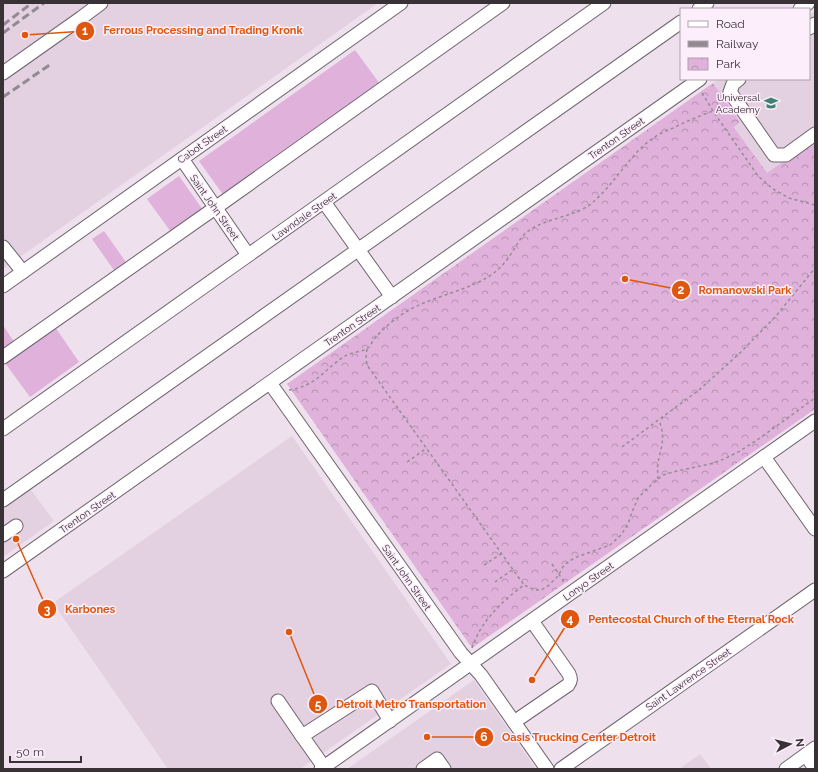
<svg xmlns="http://www.w3.org/2000/svg" width="818" height="772" viewBox="0 0 818 772" font-family="Raleway,sans-serif">
<defs>
<pattern id="park-crowns" width="20" height="18" patternUnits="userSpaceOnUse"><rect width="20" height="18" fill="#dfb1db"/><path d="M2 6a3 3 0 1 1 6 0M12 15a3 3 0 1 1 6 0" fill="none" stroke="#b691b2"/></pattern>
</defs>
<rect width="100%" height="100%" fill="#eee1ed"/>
<!-- built -->
<g fill="#e3d0e1">
<polygon points="3,3 378,3 3,269"/>
<polygon points="815,11 815,140 767,174 734,126 740,122 713,83 719,79 809,79 809,15"/>
<polygon points="292,436 451,664 300,769 168,769 53,603"/>
<polygon points="28,486 54,521 3,557 3,504"/>
<polygon points="474,680 536,769 347,769"/>
<polygon points="700,754 711,769 679,769"/>
</g>
<!-- grass -->
<g fill="#dfb1db">
<polygon points="355,50 380,84 224,196 199,161"/>
<polygon points="179,176 203,210 171,232 147,199"/>
<polygon points="104,231 128,265 116,273 92,239"/>
<polygon points="3,325 16,345 3,353"/>
<polygon points="55,327 79,362 30,397 5,363"/>
</g>
<!-- park -->
<polygon fill="url(#park-crowns)" points="713,83 740,122 734,127 767,173 815,140 815,409 472,648 287,384"/>
<g fill="none" stroke-linecap="round" stroke-linejoin="round">
<defs>
<g id="minor">
<polyline points="699,9 707,3"/>
<polyline points="800,9 808,3"/>
<polyline points="809,28 815,24"/>
<polyline points="3,73 81,18 101,3"/>
<polyline points="739,79 733,84 730,92 774,155 786,155 815,134"/>
<polyline points="182,159 248,255"/>
<polyline points="324,202 392,297"/>
<polyline points="3,247 23,272"/>
<polyline points="3,286 401,3"/>
<polyline points="3,357 225,201 503,3"/>
<polyline points="270,383 461,653 481,675 547,769"/>
<polyline points="3,429 604,3"/>
<polyline points="764,457 815,529"/>
<polyline points="3,500 681,22"/>
<polyline points="3,535 16,526"/>
<polyline points="3,571 700,79"/>
<polyline points="278,701 302,736"/>
<path d="M514 722 568 685C571 681 571 679 569 674L532 621"/>
<polyline points="806,755 815,769"/>
<polyline points="324,767 302,736 372,691 390,721"/>
<polyline points="321,769 815,421"/>
<polyline points="423,769 437,759 444,769"/>
<polyline points="561,769 815,590"/>
<polyline points="786,769 815,748"/>
</g>
</defs>
<!-- minor casing -->
<use href="#minor" stroke="#6f646e" stroke-width="15"/>
<!-- path -->
<g stroke="#968c95" stroke-width="1.5" stroke-dasharray="3 3" stroke-linecap="butt">
<polyline points="702,93 713,111 758,176 773,189 789,198 815,205"/>
<polyline points="367,349 366,358 367,365 524,585"/>
<path d="M289 390C317 386 324 369 345 356 351 352 363 352 368 348 371 346 372 341 375 338 379 333 391 322 397 318 422 298 460 294 488 277 500 270 509 258 516 246 518 243 520 239 523 236 536 220 570 218 588 206 606 193 618 173 633 157 639 149 647 142 655 137 660 133 666 131 671 129 685 122 699 116 713 111"/>
<polyline points="622,447 699,390 741,352 776,316 815,268"/>
<polyline points="407,462 427,448"/>
<path d="M658 479C658 474 657 469 658 463 661 446 666 439 659 420"/>
<polyline points="552,564 565,583"/>
<polyline points="484,565 501,554"/>
<polyline points="495,582 512,570"/>
<path d="M472 648C481 621 501 602 524 585L535 590H541L548 586 558 576 564 565 574 558 610 545 621 535 628 524 632 512 638 498 651 485 663 475 677 471 710 464 724 459 740 451 760 438 815 398"/>
</g>
<!-- minor -->
<use href="#minor" stroke="#fff" stroke-width="13"/>
<!-- rail -->
<g stroke="#938992" stroke-width="3" stroke-dasharray="8 4" stroke-linecap="butt">
<polyline points="3,25 32,3"/>
<polyline points="3,33 44,3"/>
<polyline points="3,97 51,64"/>
</g>
</g>
<!-- icons -->
<defs>
<symbol id="school-bare" viewBox="-9 -9 18 18"><path d="M0-5L7-2L0 1L-7-2ZM-4 1L0 2.5L4 1V4Q0 6-4 4Z" fill="#3f8275" stroke="#fceefa" stroke-width="2.5" paint-order="stroke"/></symbol>
</defs>
<g fill-rule="evenodd">
<use href="#school-bare" x="761" y="93" width="20" height="20"/>
</g>
<g text-anchor="middle" stroke-width="3" stroke-linejoin="round" paint-order="stroke">
<!-- poi labels -->
<g font-size="10" fill="#383237" stroke="#fceefa" text-anchor="end">
<text x="760" y="101">Universal<tspan x="760" dy="12">Academy</tspan></text>
</g>
<!-- street labels -->
<g font-size="10" fill="#383237" stroke="#fceefa">
<text transform="translate(616 138) rotate(-35)" y="4">Trenton Street</text>
<text transform="translate(202 144) rotate(-35)" y="4">Cabot Street</text>
<text transform="translate(215 207) rotate(55)" y="4">Saint John Street</text>
<text transform="translate(304 216) rotate(-35)" y="4">Lawndale Street</text>
<text transform="translate(352 325) rotate(-35)" y="4">Trenton Street</text>
<text transform="translate(87 512) rotate(-35)" y="4">Trenton Street</text>
<text transform="translate(407 577) rotate(55)" y="4">Saint John Street</text>
<text transform="translate(588 581) rotate(-35)" y="4">Lonyo Street</text>
<text transform="translate(688 679) rotate(-35)" y="4">Saint Lawrence Street</text>
</g>
</g>
<!-- callouts -->
<path fill="none" stroke="#df570e" stroke-width="1.5" d="M25 35L85 31M625 279L681 290M16 539L47 609M532 680L570 619M289 632L318 704M427 737L484 737"/>
<g fill="#df570e" stroke="#fceefa" stroke-width="1.5">
<circle cx="25" cy="35" r="4"/>
<circle cx="625" cy="279" r="4"/>
<circle cx="16" cy="539" r="4"/>
<circle cx="532" cy="680" r="4"/>
<circle cx="289" cy="632" r="4"/>
<circle cx="427" cy="737" r="4"/>
<circle cx="85" cy="31" r="10"/>
<circle cx="681" cy="290" r="10"/>
<circle cx="47" cy="609" r="10"/>
<circle cx="570" cy="619" r="10"/>
<circle cx="318" cy="704" r="10"/>
<circle cx="484" cy="737" r="10"/>
</g>
<g font-size="12" text-anchor="middle" font-weight="bold" fill="#fff">
<text x="85" y="35">1</text>
<text x="681" y="294">2</text>
<text x="47" y="614">3</text>
<text x="570" y="623">4</text>
<text x="318" y="709">5</text>
<text x="484" y="741">6</text>
</g>
<g font-size="11" text-anchor="middle" font-weight="bold" fill="#df570e" stroke="#fceefa" stroke-width="3" stroke-linejoin="round" paint-order="stroke">
<text x="203" y="34">Ferrous Processing and Trading Kronk</text>
<text x="745" y="294">Romanowski Park</text>
<text x="90" y="613">Karbones</text>
<text x="691" y="623">Pentecostal Church of the Eternal Rock</text>
<text x="411" y="708">Detroit Metro Transportation</text>
<text x="579" y="741">Oasis Trucking Center Detroit</text>
</g>
<!-- border -->
<rect width="818" height="772" fill="none" stroke="#383237" stroke-width="8"/>
<!-- legend -->
<rect x="680" y="8" width="130" height="72" fill="#fceefa" stroke="#aea3ac"/>
<rect x="688" y="21" width="20" height="6" fill="#ffffff" stroke="#aea3ac"/>
<text x="716" y="28" font-size="12" fill="#383237">Road</text>
<rect x="688" y="41" width="20" height="6" fill="#938992" stroke="#aea3ac"/>
<text x="716" y="48" font-size="12" fill="#383237">Railway</text>
<rect x="688" y="58" width="20" height="12" fill="url(#park-crowns)" stroke="#aea3ac"/>
<text x="716" y="68" font-size="12" fill="#383237">Park</text>
<!-- north arrow -->
<g transform="translate(790 744) rotate(83)" stroke="#fceefa" stroke-width="3" paint-order="stroke">
<path d="M0-3L7 15L0 10L-7 15Z" fill="#383237"/>
<text y="-6" font-size="11" font-weight="bold" text-anchor="middle" fill="#383237">N</text>
</g>
<!-- scale -->
<path d="M10 756v6h71v-6" fill="none" stroke="#383237" stroke-width="2"/>
<text x="16" y="756" font-size="12" fill="#383237" stroke="#fceefa" stroke-width="3" paint-order="stroke">50 m</text>
</svg>
